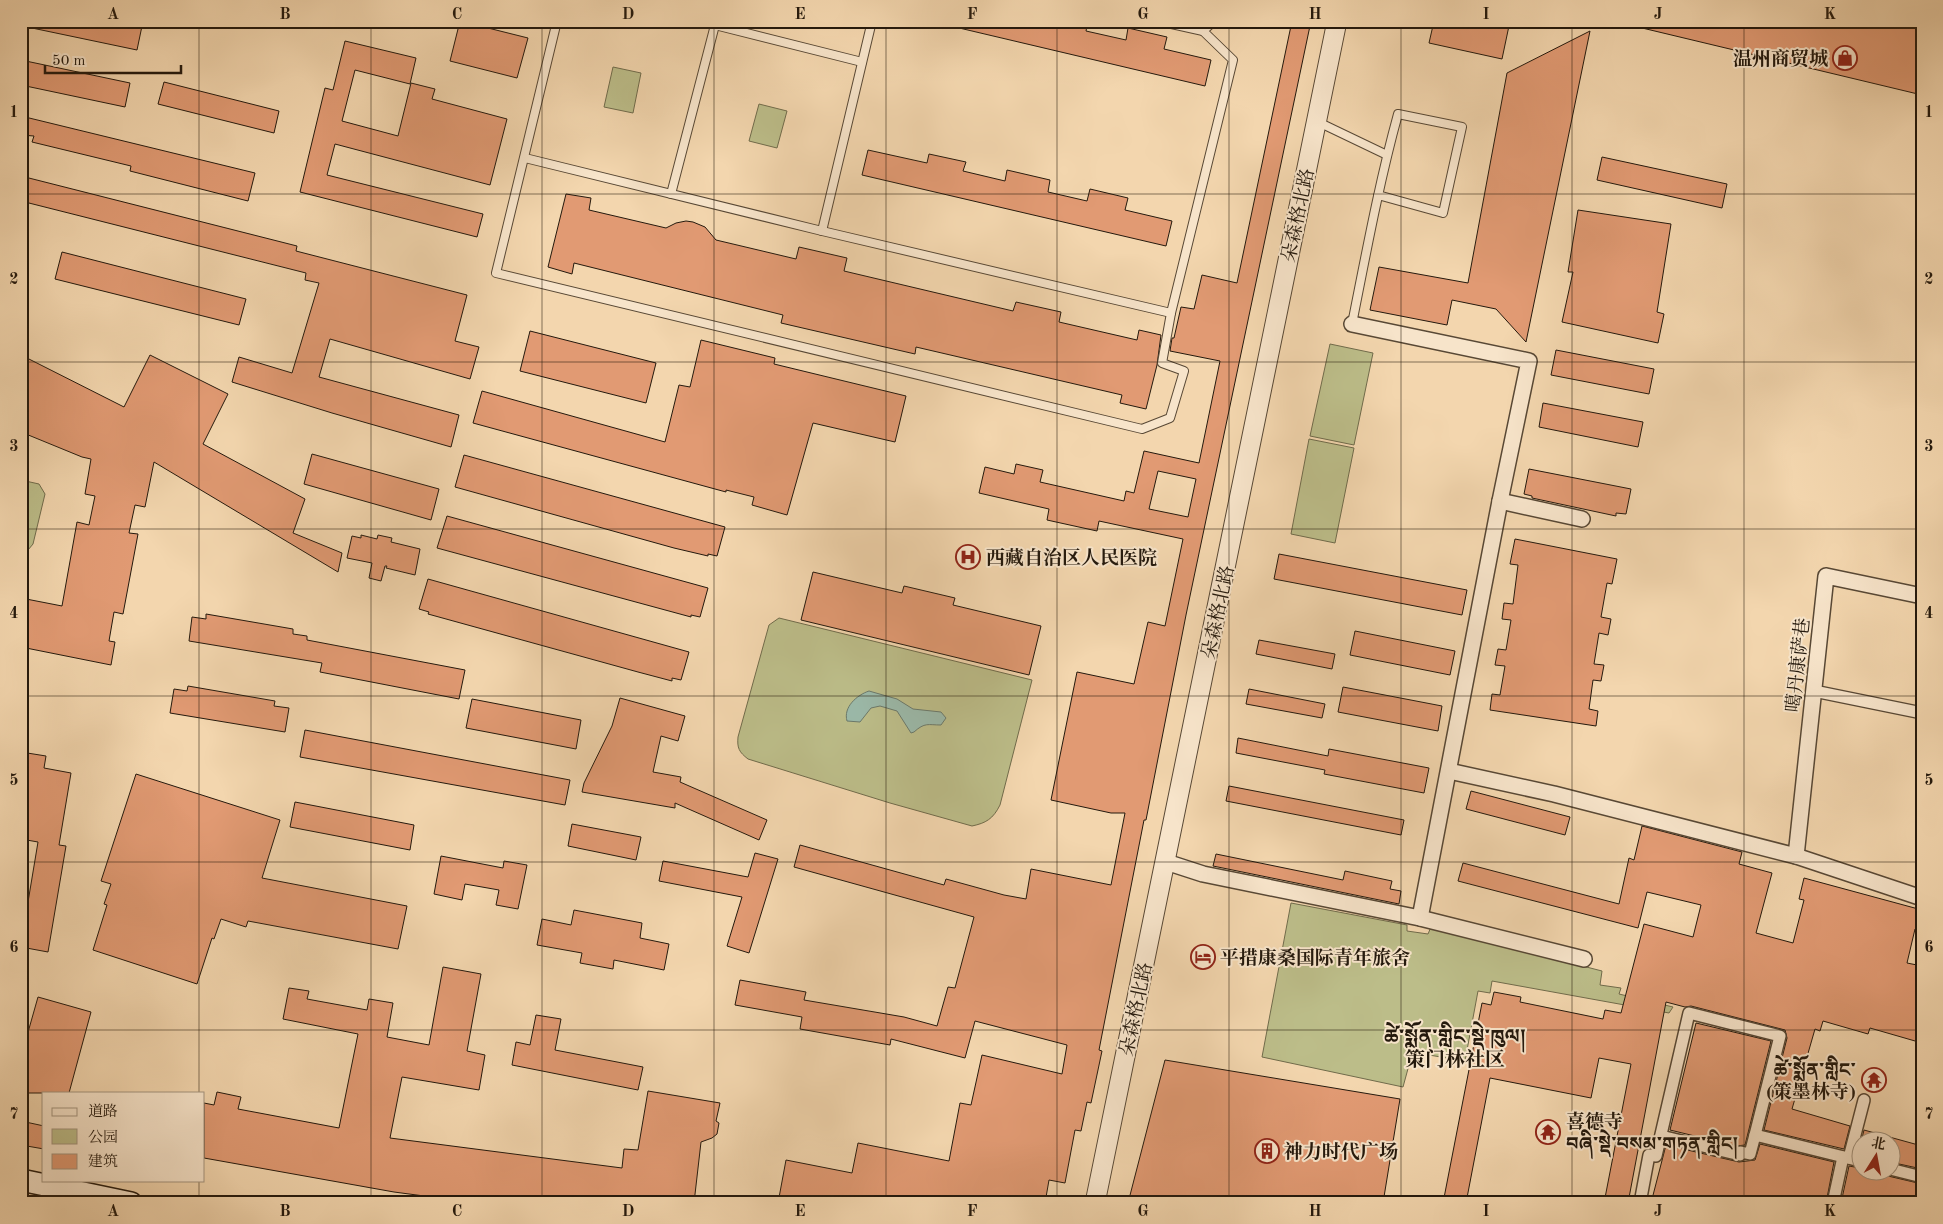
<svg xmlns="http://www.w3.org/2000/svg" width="1943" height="1224" viewBox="0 0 1943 1224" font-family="'Old Standard TT','Noto Serif SC','Noto Serif Tibetan',serif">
<rect width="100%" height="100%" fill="#f3d6ae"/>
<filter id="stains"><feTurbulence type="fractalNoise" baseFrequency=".004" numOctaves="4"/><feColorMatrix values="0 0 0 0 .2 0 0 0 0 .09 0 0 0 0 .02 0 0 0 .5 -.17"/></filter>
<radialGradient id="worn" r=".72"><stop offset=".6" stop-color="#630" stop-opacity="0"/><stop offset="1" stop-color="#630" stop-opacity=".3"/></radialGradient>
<!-- green -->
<g fill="#bcbd89" stroke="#706b4b">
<polygon points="613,67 641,73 633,113 604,107"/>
<polygon points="759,104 787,111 777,148 749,141"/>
<polygon points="1330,344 1373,353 1354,445 1310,436"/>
<polygon points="1309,439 1354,448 1335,543 1291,534"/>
<polygon points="21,480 39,484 45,494 33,544 28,550 22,553"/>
<path d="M779 618 1032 680 1000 805C993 819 986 823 972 826L890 803 748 759C739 752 737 748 738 737L769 625Z"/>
<polygon points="1291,903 1407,925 1407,931 1428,934 1431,927 1602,971 1600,985 1621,988 1619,994 1673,1007 1669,1013 1492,981 1490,993 1478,991 1465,1061 1429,1055 1409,1065 1403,1087 1262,1057"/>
</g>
<!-- water -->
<path fill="#9bb9a9" stroke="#6b796b" d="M869 691 897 699 913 709 941 712 946 718 941 725C928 725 925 722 914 732L911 733 897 711 880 706 871 708 860 722 847 721C843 707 857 695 869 691Z"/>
<!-- building -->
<g fill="#e19a73" stroke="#24190d" fill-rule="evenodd">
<polygon points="33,21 118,21 142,26 137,50 32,28"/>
<polygon points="460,21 528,38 517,78 450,61"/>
<polygon points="956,21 1088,21 1086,31 1126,40 1128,28 1167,37 1164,49 1211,60 1205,86 955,27"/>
<path d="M1292 21H1311L1186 615 1146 820H1144L1099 1050 1102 1051 1091 1103 1087 1102 1081 1131 1075 1130 1065 1183 1049 1180 1045 1203H778L786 1160 852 1173 858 1143 949 1161 960 1103 971 1105 982 1055 1062 1074 1067 1045 975 1021 965 1058 891 1039 890 1045 800 1029 802 1017 735 1005 740 980 806 992 804 1000 904 1017 937 1026 948 987 955 988 974 917 794 867 800 845 944 885 946 879 1004 895 1026 899 1031 869 1111 885 1125 813H1111L1051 800 1077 672 1134 684 1148 622 1165 626 1183 539 1099 521 1097 531 1047 520 1049 509 979 493 985 467 1014 474 1016 464 1043 470 1040 482 1124 501 1126 491 1134 493 1144 451 1199 463 1220 361 1170 351 1172 338H1174L1181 307 1194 309 1202 275 1237 283ZM1158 471 1196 479 1188 517 1149 509Z"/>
<polygon points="1434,21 1510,21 1502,59 1429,43"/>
<polygon points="1638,21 1922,21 1922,95 1638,27"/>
<polygon points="1590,31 1526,342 1496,309 1452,300 1447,325 1370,310 1379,267 1468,283 1507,73"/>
<polygon points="345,41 416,58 410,84 355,70 342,121 398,136 411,83 435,89 432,99 507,119 490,185 335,144 327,175 483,214 477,237 300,192 325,88 333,90"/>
<polygon points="21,60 130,83 125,107 21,85"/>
<polygon points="164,82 279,111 274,133 158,104"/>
<polygon points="21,116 255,173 248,201 130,171 131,166 32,142 34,136 21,135"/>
<polygon points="868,150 927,163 929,154 966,162 963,171 1005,181 1007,170 1050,180 1048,192 1087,201 1090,189 1128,198 1125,210 1172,221 1166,246 862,175"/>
<polygon points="1602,157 1727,184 1722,208 1597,180"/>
<polygon points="21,176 297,246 296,251 467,295 455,341 479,347 470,379 330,339 319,377 459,415 451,447 332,413 232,382 239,357 292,373 319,283 305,280 306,273 21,201"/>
<polygon points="566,194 591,198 589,210 666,228 676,223 686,221 693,222 705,227 716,240 796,259 799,247 847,258 844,271 1013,311 1016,302 1061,312 1059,322 1137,340 1139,330 1161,335 1157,365 1146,409 1120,403 1122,395 916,347 915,354 781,323 783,315 574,263 572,274 548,267"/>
<polygon points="1578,210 1671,224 1657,312 1664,314 1658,343 1562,322 1573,272 1568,272"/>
<polygon points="62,252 246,299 239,325 55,279"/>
<polygon points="530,331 656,363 646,403 520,371"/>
<polygon points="701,340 775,358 774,364 906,396 895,442 813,423 787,515 752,505 754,497 726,490 726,492 473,423 482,391 665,442 679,385 690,387"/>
<polygon points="1556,350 1654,369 1649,394 1551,375"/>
<polygon points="21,355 124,407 150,355 228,394 203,444 305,499 293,533 342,553 338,572 154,462 145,507 135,505 129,533 138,534 123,614 114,612 109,641 115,642 111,665 21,647 21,598 62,606 77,522 89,525 95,496 85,494 91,459 82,457 21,432"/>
<polygon points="1543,403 1643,422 1638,447 1539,427"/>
<polygon points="312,454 439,489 431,520 304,484"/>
<polygon points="464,455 725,527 717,556 708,554 708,556 674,548 455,487"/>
<polygon points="1529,469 1631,489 1626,514 1616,513 1616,516 1532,498 1532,496 1524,494"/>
<polygon points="447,516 708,588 700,617 691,615 691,617 437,548"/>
<polygon points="361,535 377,539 378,535 392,538 391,542 420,549 415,575 386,568 387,566 385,566 381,581 369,578 372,563 347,558 352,536 361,538"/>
<polygon points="1515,539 1617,559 1612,584 1607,583 1601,617 1611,619 1608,635 1599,633 1594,664 1604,665 1601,681 1593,680 1589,709 1598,711 1596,726 1490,710 1492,694 1500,695 1505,666 1495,665 1498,649 1506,650 1511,620 1502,619 1504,603 1513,604 1518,565 1510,564"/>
<polygon points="1279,554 1467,590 1462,615 1274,579"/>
<polygon points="813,572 902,593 904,586 955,598 953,605 1041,626 1029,675 801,620"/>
<polygon points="428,579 689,652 681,680 672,678 672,681 638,672 428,614 429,612 419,609"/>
<polygon points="206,614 293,629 293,634 307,636 307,640 465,670 459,699 320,672 322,663 189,641 192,617 206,619"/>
<polygon points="1355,631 1455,651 1450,675 1350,655"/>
<polygon points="1259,640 1335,654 1332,669 1256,654"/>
<polygon points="188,686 275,701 274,706 289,708 285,732 170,713 174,689 187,691"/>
<polygon points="1343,687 1442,706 1438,731 1338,712"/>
<polygon points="1249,689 1325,704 1322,718 1246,704"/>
<polygon points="620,698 685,716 678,741 661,736 653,772 681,777 680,782 767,820 759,840 675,803 675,808 582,792 584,783 612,726"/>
<polygon points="472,699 581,720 576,749 466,728"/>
<polygon points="305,730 570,780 565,805 300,757"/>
<polygon points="1238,738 1328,756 1329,749 1429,768 1424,793 1324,774 1325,770 1236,753"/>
<polygon points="21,752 46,756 44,768 71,773 59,845 66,846 48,952 21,947 21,919 25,920 38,842 21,839"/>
<polygon points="136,774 280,820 262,878 407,906 398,949 248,921 246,927 221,919 214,939 212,938 197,984 93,950 107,905 104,904 111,884 101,881"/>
<polygon points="1229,786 1404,820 1401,835 1226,801"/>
<polygon points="1471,791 1570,817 1565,835 1466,809"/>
<polygon points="295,802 414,825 410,850 290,827"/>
<polygon points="572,824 641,837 636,860 568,846"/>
<polygon points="1642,826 1742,852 1739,864 1772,873 1756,933 1793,943 1804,900 1799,899 1804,878 1922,910 1922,930 1915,929 1907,963 1922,966 1922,1043 1870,1028 1868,1034 1823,1021 1820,1031 1815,1029 1792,1109 1850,1126 1844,1149 1764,1130 1787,1038 1785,1030 1691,1006 1685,1007 1666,1002 1628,1203 1604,1203 1631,1064 1599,1058 1591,1098 1490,1078 1466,1203 1443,1203 1482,1003 1491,1005 1494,992 1521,997 1520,1002 1603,1019 1605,1010 1621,1013 1644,924 1693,937 1701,905 1647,892 1638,928 1458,881 1463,863 1619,904 1629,858 1634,860"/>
<polygon points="755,853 778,859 749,953 727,946 742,897 659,881 663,861 748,877"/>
<polygon points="1216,854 1343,880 1345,871 1392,881 1390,889 1401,891 1399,904 1213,866"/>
<polygon points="441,856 503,868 504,861 527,865 518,909 496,905 499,890 465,884 462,900 434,894"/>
<polygon points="574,910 642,923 640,938 669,944 664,970 614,960 613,969 580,963 582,953 537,945 542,919 571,925"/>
<polygon points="443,967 481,974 467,1051 485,1055 479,1090 402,1077 390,1138 622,1168 624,1149 638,1150 648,1091 720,1103 716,1121 719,1123 717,1134 712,1138 701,1142 694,1203 477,1203 394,1192 204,1158 204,1103 214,1105 217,1092 241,1097 238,1109 339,1128 358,1034 283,1019 289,988 309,991 307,999 367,1010 369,999 393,1003 387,1037 429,1045"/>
<polygon points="38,997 91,1012 69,1093 21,1093 21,1057"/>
<polygon points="536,1015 561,1019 555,1050 643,1067 638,1090 512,1065 516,1042 530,1045"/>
<polygon points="1696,1023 1771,1041 1745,1145 1736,1146 1670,1130"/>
<polygon points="1165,1060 1400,1099 1383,1203 1128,1203"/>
<polygon points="21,1121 44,1126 44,1149 21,1145"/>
<polygon points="1864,1130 1922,1146 1922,1169 1890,1162 1890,1142 1861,1142"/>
<polygon points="1760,1144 1834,1162 1826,1203 1651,1203 1666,1145 1739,1162 1755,1160"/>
<polygon points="1849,1166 1860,1168 1860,1172 1871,1172 1922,1184 1922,1203 1841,1203"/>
</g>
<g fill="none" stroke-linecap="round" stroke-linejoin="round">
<defs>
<g id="service">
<polyline points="557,21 496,273 1142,429 1170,418 1184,371 1162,363 1171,313 822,231"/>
<polyline points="699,21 862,62"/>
<polyline points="1158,21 1203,31 1214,21"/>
<polyline points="1316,121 1387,155"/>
<polyline points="525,158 822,231 872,21"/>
<polyline points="671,194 715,25"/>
<polyline points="1171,313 1233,60 1203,31"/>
<path d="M1352 324C1366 254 1379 183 1398 114L1462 127 1443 213 1378 195"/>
</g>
<g id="pedestrian">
<polyline points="1814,691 1922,713"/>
<polyline points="1661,1136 1740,1155 1741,1152 1750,1154 1755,1135 1860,1161"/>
<polyline points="1849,1158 1864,1100"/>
<polyline points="1890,1169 1922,1177"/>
<polyline points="1640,1203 1649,1155 1656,1156 1689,1013 1780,1036 1755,1135"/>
<polyline points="1833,1203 1843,1157"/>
</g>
<g id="minor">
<polyline points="1352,324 1529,361 1500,501 1420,918"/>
<polyline points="1500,501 1582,519"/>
<polyline points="1449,771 1554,794 1796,856 1922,898"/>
<polyline points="1796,856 1826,576 1922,596"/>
<polyline points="1166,862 1203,874 1420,918 1584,959"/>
</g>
<polyline id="tertiary" points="1095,1203 1337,21"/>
<polyline id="secondary" points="21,1180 131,1203"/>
</defs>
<!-- service casing -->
<use href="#service" stroke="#584835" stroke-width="10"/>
<!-- pedestrian casing -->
<use href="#pedestrian" stroke="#584835" stroke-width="14"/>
<!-- minor casing -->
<use href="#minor" stroke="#584835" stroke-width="18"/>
<!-- tertiary casing -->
<use href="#tertiary" stroke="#584835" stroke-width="21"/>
<!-- secondary casing -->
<use href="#secondary" stroke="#24190d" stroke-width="24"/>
<!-- service -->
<use href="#service" stroke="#f7e4ca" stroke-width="8"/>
<!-- pedestrian -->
<use href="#pedestrian" stroke="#f7e4ca" stroke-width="11"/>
<!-- minor -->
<use href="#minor" stroke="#f7e4ca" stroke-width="15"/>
<!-- tertiary -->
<use href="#tertiary" stroke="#f7e4ca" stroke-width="19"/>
<!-- secondary -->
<use href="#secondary" stroke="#f7e4ca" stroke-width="21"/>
</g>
<!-- grid -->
<path fill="none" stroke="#24190d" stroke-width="1" stroke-opacity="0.55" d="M199 21V1093M371 21V1203M542 21V1203M714 21V1203M886 21V1203M1057 21V1203M1229 21V1203M1401 21V1203M1572 21V1203M1744 21V1203M21 194H1922M21 362H1922M21 529H1922M21 696H1922M21 862H1922M21 1030H1922M199 1180V1203"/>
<!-- icons -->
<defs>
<symbol id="shop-ring" viewBox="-11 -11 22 22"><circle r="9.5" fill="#f7e4ca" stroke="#8f2418" stroke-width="1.5"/><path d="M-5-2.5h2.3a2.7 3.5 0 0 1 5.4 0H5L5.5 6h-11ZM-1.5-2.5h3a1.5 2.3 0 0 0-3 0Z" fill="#8f2418"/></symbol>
<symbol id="hospital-ring" viewBox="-11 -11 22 22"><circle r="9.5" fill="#f7e4ca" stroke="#8f2418" stroke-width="1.5"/><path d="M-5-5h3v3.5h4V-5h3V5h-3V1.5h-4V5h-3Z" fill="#8f2418"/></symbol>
<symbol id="hotel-ring" viewBox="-11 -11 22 22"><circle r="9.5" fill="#f7e4ca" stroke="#8f2418" stroke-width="1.5"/><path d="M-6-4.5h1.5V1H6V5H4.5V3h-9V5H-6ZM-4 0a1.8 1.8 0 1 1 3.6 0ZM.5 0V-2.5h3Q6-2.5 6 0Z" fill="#8f2418"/></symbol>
<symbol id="temple-ring" viewBox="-11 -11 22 22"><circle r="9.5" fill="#f7e4ca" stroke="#8f2418" stroke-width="1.5"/><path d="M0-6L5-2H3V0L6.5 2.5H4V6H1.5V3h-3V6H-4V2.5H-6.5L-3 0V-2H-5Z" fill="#8f2418"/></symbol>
<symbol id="building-ring" viewBox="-11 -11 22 22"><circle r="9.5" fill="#f7e4ca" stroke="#8f2418" stroke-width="1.5"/><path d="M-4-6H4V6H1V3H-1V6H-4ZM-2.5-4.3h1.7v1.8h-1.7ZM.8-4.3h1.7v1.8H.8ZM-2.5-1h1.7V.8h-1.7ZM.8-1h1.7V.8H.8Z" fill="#8f2418"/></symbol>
</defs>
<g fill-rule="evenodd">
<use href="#shop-ring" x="1831" y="44" width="28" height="28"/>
<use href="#hospital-ring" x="954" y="543" width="28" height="28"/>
<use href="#hotel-ring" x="1189" y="943" width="28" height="28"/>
<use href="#temple-ring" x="1860" y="1066" width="28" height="28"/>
<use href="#temple-ring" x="1534" y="1118" width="28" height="28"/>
<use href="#building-ring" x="1253" y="1137" width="28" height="28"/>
</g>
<g text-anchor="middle" stroke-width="4" stroke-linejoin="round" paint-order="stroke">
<!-- poi labels -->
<g font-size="19" font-weight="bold" fill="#24190d" stroke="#f7e4ca" text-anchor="start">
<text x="1828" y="65" text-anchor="end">温州商贸城</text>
<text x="986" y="564">西藏自治区人民医院</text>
<text x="1220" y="964">平措康桑国际青年旅舍</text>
<text x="1856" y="1076" text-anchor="end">ཚེ་སྨོན་གླིང་<tspan x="1856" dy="22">(策墨林寺)</tspan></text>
<text x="1566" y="1128">喜德寺<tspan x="1566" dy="22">བཞི་སྡེ་བསམ་གཏན་གླིང།</tspan></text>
<text x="1284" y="1158">神力时代广场</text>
</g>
<!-- street labels -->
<g font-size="19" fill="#24190d" stroke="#f7e4ca">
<text transform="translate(1297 215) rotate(-78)" y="7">朵森格北路</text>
<text transform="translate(1217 612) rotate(-78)" y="7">朵森格北路</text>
<text transform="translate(1797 665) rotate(-84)" y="7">噶丹康萨巷</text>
<text transform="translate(1135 1009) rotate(-78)" y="7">朵森格北路</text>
</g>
<!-- neighbourhood labels -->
<g font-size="20" font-weight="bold" fill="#24190d" stroke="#f7e4ca">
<text x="1455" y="1043">ཚེ་སྨོན་གླིང་སྡེ་ཁུལ།<tspan x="1455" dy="23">策门林社区</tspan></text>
</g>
</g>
<!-- margin -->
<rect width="1943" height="1224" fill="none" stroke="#f3d6ae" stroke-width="55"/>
<!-- legend -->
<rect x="42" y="1092" width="162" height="90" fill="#f7e4ca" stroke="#a3937e"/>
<rect x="52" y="1108" width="25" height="8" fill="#f7e4ca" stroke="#a3937e"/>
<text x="88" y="1116" font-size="15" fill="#24190d">道路</text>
<rect x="52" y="1129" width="25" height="15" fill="#bcbd89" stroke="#a3937e"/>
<text x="88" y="1142" font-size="15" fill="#24190d">公园</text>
<rect x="52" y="1154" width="25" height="15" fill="#e19a73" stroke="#a3937e"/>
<text x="88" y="1166" font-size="15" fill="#24190d">建筑</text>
<!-- north arrow -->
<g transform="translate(1876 1156) rotate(11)"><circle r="24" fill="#f7e4ca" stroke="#a3937e"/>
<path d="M0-4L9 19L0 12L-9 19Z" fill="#8f2418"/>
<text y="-8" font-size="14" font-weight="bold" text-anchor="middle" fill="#24190d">北</text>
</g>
<!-- scale -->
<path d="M45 65v8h136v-8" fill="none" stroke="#24190d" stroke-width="2.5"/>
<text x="52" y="65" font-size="15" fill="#24190d" stroke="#f7e4ca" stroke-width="4" paint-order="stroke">50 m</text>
<rect x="28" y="28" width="1888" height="1168" fill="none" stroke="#24190d" stroke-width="2"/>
<g font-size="16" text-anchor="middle" font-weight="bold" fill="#24190d">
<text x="113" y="19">A</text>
<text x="285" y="19">B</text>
<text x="457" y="19">C</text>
<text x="628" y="19">D</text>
<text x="800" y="19">E</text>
<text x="972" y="19">F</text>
<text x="1143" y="19">G</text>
<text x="1315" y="19">H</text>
<text x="1486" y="19">I</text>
<text x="1658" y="19">J</text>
<text x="1830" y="19">K</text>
<text x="14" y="117">1</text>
<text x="1929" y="117">1</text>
<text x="14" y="284">2</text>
<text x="1929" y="284">2</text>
<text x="14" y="451">3</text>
<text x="1929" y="451">3</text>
<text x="14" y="618">4</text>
<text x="1929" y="618">4</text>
<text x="14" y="785">5</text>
<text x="1929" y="785">5</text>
<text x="14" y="952">6</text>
<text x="1929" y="952">6</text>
<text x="14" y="1119">7</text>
<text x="1929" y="1119">7</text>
<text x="113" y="1216">A</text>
<text x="285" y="1216">B</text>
<text x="457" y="1216">C</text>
<text x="628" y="1216">D</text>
<text x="800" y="1216">E</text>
<text x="972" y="1216">F</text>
<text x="1143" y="1216">G</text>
<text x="1315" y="1216">H</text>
<text x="1486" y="1216">I</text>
<text x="1658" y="1216">J</text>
<text x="1830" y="1216">K</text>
</g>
<rect width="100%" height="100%" filter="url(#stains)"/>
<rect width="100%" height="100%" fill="url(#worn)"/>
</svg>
